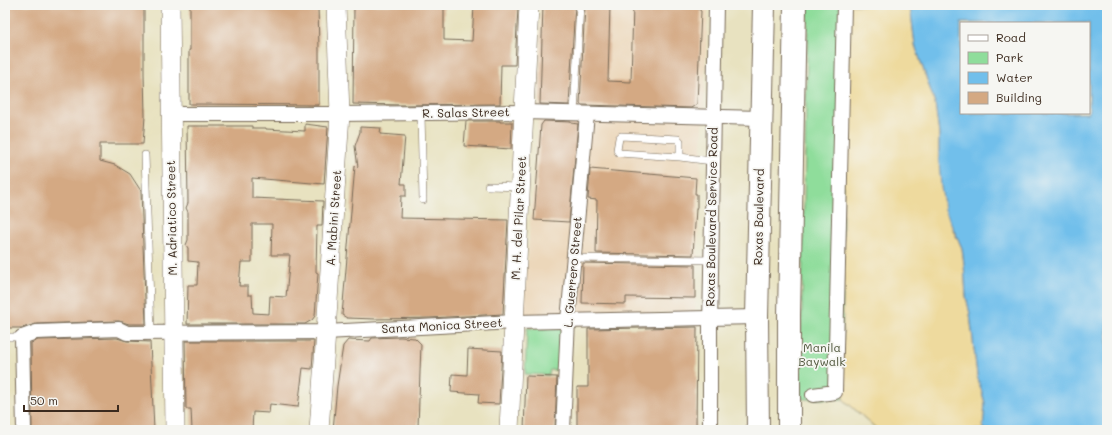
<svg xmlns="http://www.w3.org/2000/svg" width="1112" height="435" viewBox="0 0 1112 435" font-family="Mali,sans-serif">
<rect width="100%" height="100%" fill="#f6f6f2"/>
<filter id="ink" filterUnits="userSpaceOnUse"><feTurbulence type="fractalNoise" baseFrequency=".025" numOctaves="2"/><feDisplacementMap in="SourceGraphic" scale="8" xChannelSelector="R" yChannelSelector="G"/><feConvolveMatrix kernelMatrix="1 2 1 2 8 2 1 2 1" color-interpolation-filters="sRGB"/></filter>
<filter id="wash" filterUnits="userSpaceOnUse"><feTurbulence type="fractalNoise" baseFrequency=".012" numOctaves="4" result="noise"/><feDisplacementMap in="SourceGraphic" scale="16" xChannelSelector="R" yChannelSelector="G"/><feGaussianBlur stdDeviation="0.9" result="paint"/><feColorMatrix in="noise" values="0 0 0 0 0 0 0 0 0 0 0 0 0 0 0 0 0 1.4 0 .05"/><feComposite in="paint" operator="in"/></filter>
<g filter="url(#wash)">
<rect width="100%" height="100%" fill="#e8e2c0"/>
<!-- built -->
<polygon fill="#ecd7ba" points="540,5 708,5 695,312 523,317 539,106"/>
<!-- green -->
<g fill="#8fdd9b" stroke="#65845c">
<polygon points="808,5 847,5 983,430 878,430 843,399 800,399"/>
<polygon points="527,328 562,329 560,370 550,370 549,375 525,374"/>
</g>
<!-- sand -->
<polygon fill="#eeda9e" stroke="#94825e" points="847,5 910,5 915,45 935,103 939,134 939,160 953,230 962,248 964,264 966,296 970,314 977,375 985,403 983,430 878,430 843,399 843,171"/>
<!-- water -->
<path fill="#71bfeb" stroke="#567484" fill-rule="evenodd" d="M910 5H1107V430H983L985 403 977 375 970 314 966 296 964 264 962 248 945 210 941 187 939 160V134L935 103 915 45ZM961 23H1089V113H961Z"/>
<g id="blocks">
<!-- building -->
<g fill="#d4a983" fill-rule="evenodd">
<polygon points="5,5 144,5 144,74 145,116 143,144 100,144 100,161 115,165 130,174 141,191 146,324 129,324 119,321 36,324 22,328 5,328"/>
<polygon points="190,5 318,5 319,51 319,105 189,104 189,50 190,50"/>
<polygon points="354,5 444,5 444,40 472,41 474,6 518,8 515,65 501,65 500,104 404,105 353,104"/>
<polygon points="543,5 575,5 569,105 540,104"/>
<polygon points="585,5 610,5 608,81 631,82 633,5 693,5 701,11 697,104 691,108 582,105 580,104"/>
<polygon points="466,121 500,121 500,122 512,122 511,149 464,146"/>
<polygon points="544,121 571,122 571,123 578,124 569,222 534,220 541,125"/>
<path d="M305 124 328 127 324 184 252 178V198L323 201 322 226H317L316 272 318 273 315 316 312 320 305 324H187L188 285H197L198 262 188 261V248L186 245 188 240V212L186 208 188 203 187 126H252V128H266V129L305 131ZM252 224H272L271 255H290L286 297 270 296 269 314 253 313 252 295H248V286H239L241 262H252Z"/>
<polygon points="360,127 381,128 380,134 405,136 401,184 406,184 406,196 401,196 400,218 508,220 503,314 430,318 375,319 347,318 342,315 355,166 358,167 355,146 360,132"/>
<polygon points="590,169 696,178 695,194 697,194 697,207 696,209 693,255 596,253 597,200 588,199"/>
<polygon points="583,263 695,265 695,298 626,297 626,304 582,303"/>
<polygon points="697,327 696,430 577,430 577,387 588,387 588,329"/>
<polygon points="400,337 415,338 421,344 418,427 395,426 395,430 333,430 337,386 343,346 348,340 370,341 372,338"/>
<polygon points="117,338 127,341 150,342 154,430 32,430 31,343 38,340"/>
<polygon points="185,341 314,341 312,369 303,368 298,407 270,404 269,413 253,412 252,430 192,430 191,409 186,409"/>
<polygon points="468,349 502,351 499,404 478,403 479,394 451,392 452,374 467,375"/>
<polygon points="526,376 557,377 555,430 524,430"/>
</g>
</g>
</g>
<g filter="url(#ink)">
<use href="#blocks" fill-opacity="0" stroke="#786a57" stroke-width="1"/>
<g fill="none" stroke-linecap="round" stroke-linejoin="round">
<defs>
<g id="lane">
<polyline points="574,113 580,5"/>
<polyline points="421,114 423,200"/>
<polyline points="145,155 151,333"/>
<polyline points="680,157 680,141 678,139 621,136 619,138 617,150 619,153 680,157 712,161"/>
<polyline points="488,186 520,187"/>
<polyline points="574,258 711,260"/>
<polyline points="5,337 22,337"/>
</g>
<g id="street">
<polyline points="171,114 340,114 524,112 761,118"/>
<polyline points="22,337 36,332 119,329 127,333 326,332 514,322 757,317"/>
<polyline points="22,337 24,430"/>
<polyline points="813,395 835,392 844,5"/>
<polyline points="563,430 568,320 587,114"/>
<polyline points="710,430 710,326 716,5"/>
</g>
<g id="secondary">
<polyline points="170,5 175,430"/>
<polyline points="319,430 326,332 340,114 336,5"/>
<polyline points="509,430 529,5"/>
</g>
<g id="highway">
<polyline points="758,430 757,317 764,5"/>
<polyline points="789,430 789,315 795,5"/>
</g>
</defs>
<!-- lane casing -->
<use href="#lane" stroke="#786a57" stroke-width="8"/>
<!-- street casing -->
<use href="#street" stroke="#786a57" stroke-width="16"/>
<!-- secondary casing -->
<use href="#secondary" stroke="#786a57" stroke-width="20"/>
<!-- highway casing -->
<use href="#highway" stroke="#786a57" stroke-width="24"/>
<!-- lane -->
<use href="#lane" stroke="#fff" stroke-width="7"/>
<!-- street -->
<use href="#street" stroke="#fff" stroke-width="14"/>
<!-- secondary -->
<use href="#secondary" stroke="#fff" stroke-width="19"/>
<!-- highway -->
<use href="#highway" stroke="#fff" stroke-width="22"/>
</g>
</g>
<g text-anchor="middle" stroke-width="3.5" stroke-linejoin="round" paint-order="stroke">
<!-- street labels -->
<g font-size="12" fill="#3b2a1e" stroke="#f6f6f2">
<text transform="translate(466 113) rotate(-1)" y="4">R. Salas Street</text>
<text transform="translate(712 217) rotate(-89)" y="4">Roxas Boulevard Service Road</text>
<text transform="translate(759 217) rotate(-89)" y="4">Roxas Boulevard</text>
<text transform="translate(172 218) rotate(-91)" y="4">M. Adriatico Street</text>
<text transform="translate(334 218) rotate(-86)" y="4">A. Mabini Street</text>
<text transform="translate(519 218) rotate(-87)" y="4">M. H. del Pilar Street</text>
<text transform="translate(573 272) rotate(-85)" y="4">L. Guerrero Street</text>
<text transform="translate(442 326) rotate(-3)" y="4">Santa Monica Street</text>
</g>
<!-- park labels -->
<g font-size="12" fill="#50573d" stroke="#f6f6f2">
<text x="822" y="352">Manila<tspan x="822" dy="14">Baywalk</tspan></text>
</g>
</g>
<!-- margin -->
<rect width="1112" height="435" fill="none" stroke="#f6f6f2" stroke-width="20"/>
<!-- legend -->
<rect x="960" y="22" width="130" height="92" fill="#f6f6f2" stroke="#aba49d"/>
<rect x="968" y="35" width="20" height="6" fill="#ffffff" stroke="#aba49d"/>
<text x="996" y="42" font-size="12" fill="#3b2a1e">Road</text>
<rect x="968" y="52" width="20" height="12" fill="#8fdd9b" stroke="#aba49d"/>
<text x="996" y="62" font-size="12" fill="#3b2a1e">Park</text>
<rect x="968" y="72" width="20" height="12" fill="#71bfeb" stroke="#aba49d"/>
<text x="996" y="82" font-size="12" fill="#3b2a1e">Water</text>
<rect x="968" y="92" width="20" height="12" fill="#d4a983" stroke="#aba49d"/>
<text x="996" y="102" font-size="12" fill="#3b2a1e">Building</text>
<!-- scale -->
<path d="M24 405v6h94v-6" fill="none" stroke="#3b2a1e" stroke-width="2"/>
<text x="30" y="405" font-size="12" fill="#3b2a1e" stroke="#f6f6f2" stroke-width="3" paint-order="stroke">50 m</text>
</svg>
